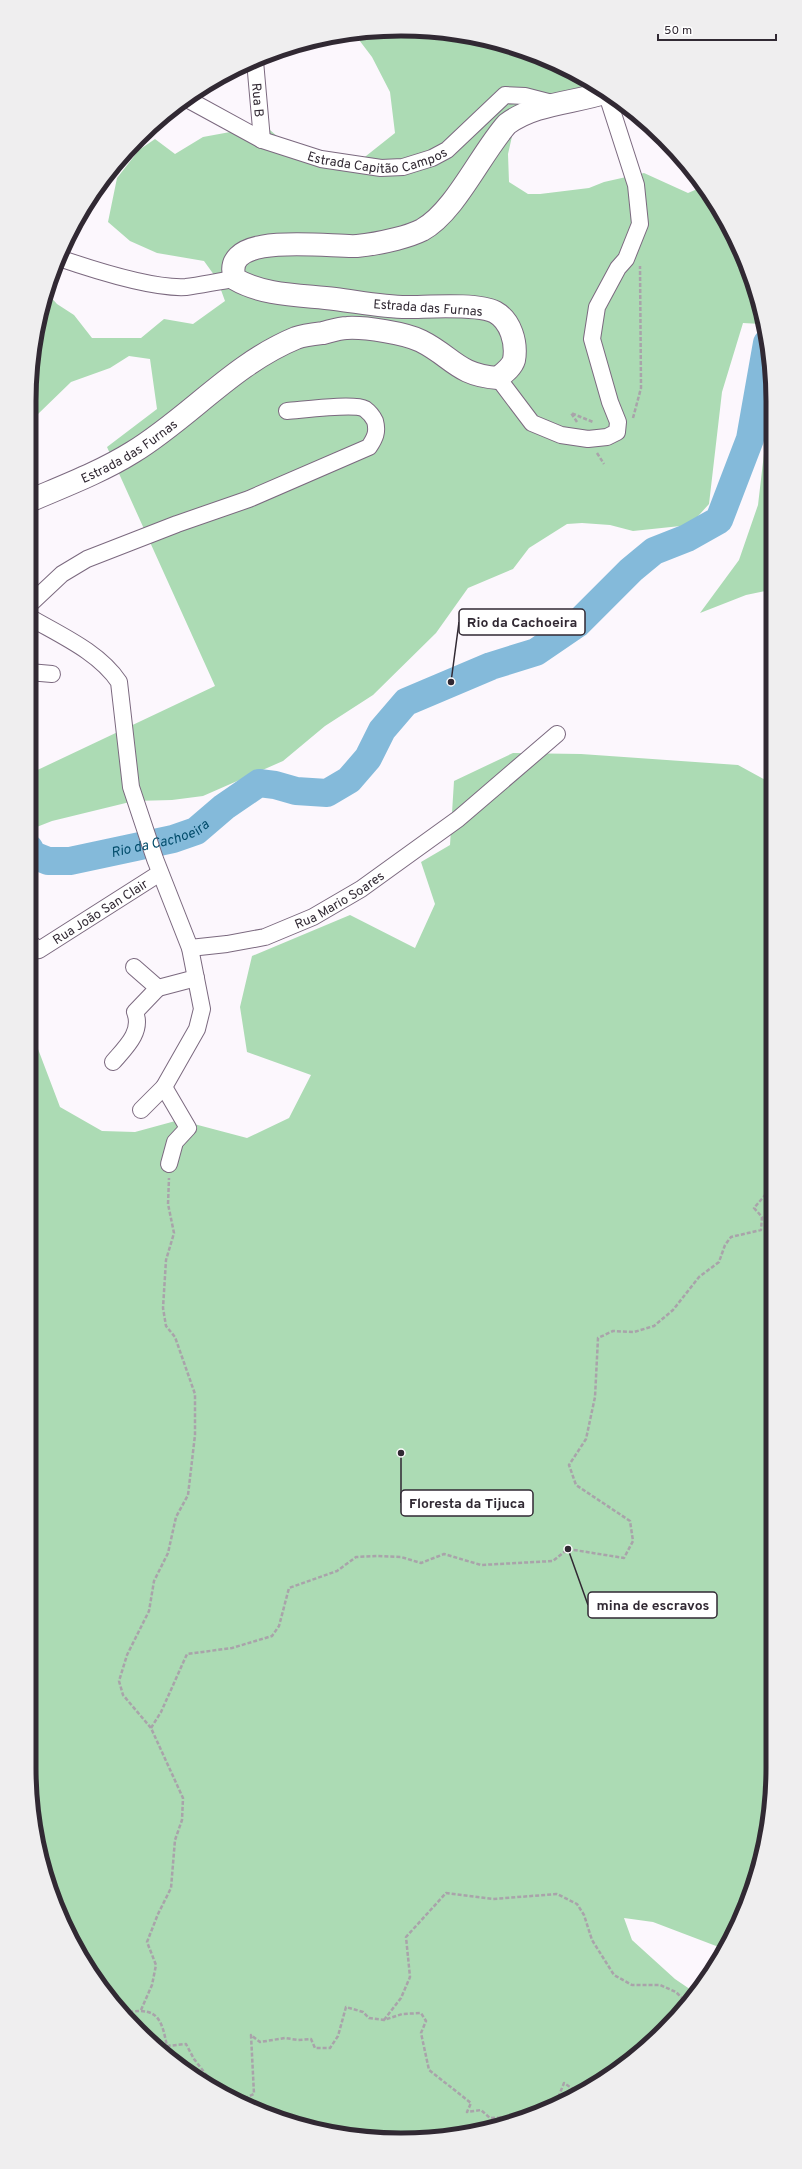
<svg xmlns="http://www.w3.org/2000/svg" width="802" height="2169" viewBox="0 0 802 2169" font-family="Overpass,sans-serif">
<rect width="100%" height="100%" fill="#fcf7fd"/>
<!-- green -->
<g fill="#acdbb4">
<polygon points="426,30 498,42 607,92 619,102 536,120 513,132 508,154 509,182 528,194 540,194 589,188 604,182 644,173 688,193 702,187 735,237 761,324 743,323 722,392 709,504 690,525 633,531 610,525 582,523 567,524 529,548 513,569 468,588 436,633 373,695 325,726 283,761 203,796 172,800 134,801 52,821 29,830 29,774 215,686 107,447 157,409 150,359 129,356 110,368 71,382 37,415 29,415 29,401 42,305 46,292 57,304 74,315 92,338 141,338 164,319 193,324 225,301 217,279 204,261 157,253 130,241 108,222 117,178 139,150 155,139 175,154 203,137 241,130 270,130 287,145 361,160 395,133 390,92 372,57 353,32"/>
<polygon points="770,402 770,590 746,595 700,613 739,560 758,505"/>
<polygon points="513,753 581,754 738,765 771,783 773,1768 760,1864 735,1933 724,1949 653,1922 624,1918 632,1940 675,1979 697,1994 607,2077 544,2112 474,2133 352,2137 282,2120 215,2090 121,2013 79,1954 49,1888 29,1768 29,1044 38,1049 60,1107 102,1131 135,1132 179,1120 247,1138 289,1118 311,1075 247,1052 240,1007 252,956 350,915 415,948 435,904 421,862 450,845 454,781"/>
</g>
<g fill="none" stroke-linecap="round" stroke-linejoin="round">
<!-- river -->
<path stroke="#84bada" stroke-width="28" id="s1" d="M29 848 33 855 48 861H70L173 839 196 831 224 807 259 783 275 785 296 791 327 793 349 780 368 758 382 730 406 702 491 666 536 652 577 624 631 570 654 551 687 538 719 520 750 439 767 343"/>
<defs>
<g id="street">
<path id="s2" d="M255 61 262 140"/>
<path id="s3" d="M187 99 262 140 321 159 381 168 403 167 432 158 447 150 505 95 525 96 556 104"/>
<path d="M59 258C91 269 153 289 186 287 202 285 219 281 235 279"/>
<polyline points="498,378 532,423 561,435 588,439 607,437 617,432 618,422 610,402 592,339 597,307 618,268 626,259 640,224 636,185 606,92"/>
<path d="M29 605 62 574 87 559 177 524 249 499 369 447C375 438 378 432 375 421 373 417 369 412 365 409 354 403 302 410 287 411"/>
<path d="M29 617C60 635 99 652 119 682L131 787 155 859 190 948 202 1009 197 1029 164 1087 141 1110"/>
<polyline points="29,672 52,674"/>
<path id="s4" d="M29 942 39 950 160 873"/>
<path id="s5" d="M190 948 227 944 265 937 313 917 361 889 458 819 557 734"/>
<polyline points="134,967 158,988 196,978"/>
<path d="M113 1062C125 1048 143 1032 135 1012L158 988"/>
<polyline points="164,1087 188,1128 175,1142 169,1164"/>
</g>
<g id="secondary">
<path id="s6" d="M29 501C64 486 101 472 133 452 190 417 233 364 296 338 304 335 314 334 323 333 331 331 339 328 347 328 365 327 405 333 421 341 453 357 457 375 498 378 504 373 512 367 514 360 517 343 511 321 495 312 477 303 428 307 407 307 383 307 359 302 335 299 302 295 264 296 235 279 218 229 332 248 357 246 369 245 384 242 396 239 404 237 414 234 422 230 455 212 481 153 507 124 535 103 575 103 607 92"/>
</g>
</defs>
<!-- street casing -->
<use href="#street" stroke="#7b697f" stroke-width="18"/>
<!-- secondary casing -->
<use href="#secondary" stroke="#7b697f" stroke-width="24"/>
<!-- path -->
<g stroke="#a9a3aa" stroke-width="2.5" stroke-dasharray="4 2" stroke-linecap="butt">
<polyline points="633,418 641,388 640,266"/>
<polyline points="577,422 571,413 593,422"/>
<polyline points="597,453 604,464"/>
<polyline points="151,1728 161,1712 187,1654 232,1648 272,1636 279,1626 289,1588 337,1571 356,1557 377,1556 401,1557 421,1563 444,1554 481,1565 553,1561 568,1549 624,1558 633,1541 630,1521 576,1485 569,1465 586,1439 595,1397 598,1338 613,1331 634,1332 654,1326 673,1310 699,1277 719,1262 725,1245 731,1237 761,1230 762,1217 754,1208 772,1187"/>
<polyline points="141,2010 152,1985 156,1965 147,1942 158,1914 171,1888 175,1840 182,1820 183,1798 151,1728 123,1695 119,1681 127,1655 149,1611 154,1581 168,1553 176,1517 188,1495 195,1435 195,1394 175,1337 166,1326 163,1308 166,1260 174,1233 168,1204 169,1178"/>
<path d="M129 2019 130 2012C159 2007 162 2022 167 2046L186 2044 194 2059 214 2085 215 2090"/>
<polyline points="384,2020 401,1998 410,1977 406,1937 446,1893 493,1899 557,1894 577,1904 584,1915 592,1940 614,1975 632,1985 660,1985 676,1992 687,2003"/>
<polyline points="239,2101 254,2094 251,2035 260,2042 285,2038 298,2040 311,2039 315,2048 330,2048 338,2036 346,2007 363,2012 369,2018 384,2020 402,2014 421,2013 426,2021 421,2033 429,2070 471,2103 467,2112 481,2110 490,2118 516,2117 558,2098 564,2083 579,2093"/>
</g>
<!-- street -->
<use href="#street" stroke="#fff" stroke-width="16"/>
<!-- secondary -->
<use href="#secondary" stroke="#fff" stroke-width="22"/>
</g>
<g text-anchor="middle" stroke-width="3" stroke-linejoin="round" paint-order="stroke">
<!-- street labels -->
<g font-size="13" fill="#312933" stroke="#fff">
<text dy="5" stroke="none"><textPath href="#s2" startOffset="39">Rua B</textPath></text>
<text dy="5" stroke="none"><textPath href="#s3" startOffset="205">Estrada Capitão Campos</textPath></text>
<text transform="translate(428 307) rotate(4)" y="5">Estrada das Furnas</text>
<text dy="5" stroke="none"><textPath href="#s6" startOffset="112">Estrada das Furnas</textPath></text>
<text dy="5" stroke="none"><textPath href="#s5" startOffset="159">Rua Mario Soares</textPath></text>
<text dy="5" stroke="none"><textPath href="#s4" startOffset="85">Rua João San Clair</textPath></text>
</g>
<!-- water labels -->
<g font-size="14" font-style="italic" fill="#024c6b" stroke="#fff">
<text dy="5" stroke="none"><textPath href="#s1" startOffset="139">Rio da Cachoeira</textPath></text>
</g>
</g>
<!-- crop -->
<path d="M0 0H802V2169H0ZM401 36H401A365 365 0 0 1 766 401V1768A365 365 0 0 1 401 2133H401A365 365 0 0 1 36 1768V401A365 365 0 0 1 401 36Z" fill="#efeeef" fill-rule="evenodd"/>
<path fill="none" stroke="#312933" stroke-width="5" d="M401 36H401A365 365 0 0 1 766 401V1768A365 365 0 0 1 401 2133H401A365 365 0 0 1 36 1768V401A365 365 0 0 1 401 36Z"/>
<!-- callouts -->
<path fill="none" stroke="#312933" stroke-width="1.5" d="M451 682L459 622M401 1453L401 1503M568 1549L588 1605"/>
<g fill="#312933" stroke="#fff" stroke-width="1.5">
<circle cx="451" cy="682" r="4"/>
<circle cx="401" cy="1453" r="4"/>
<circle cx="568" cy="1549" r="4"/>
</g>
<g fill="#fff" stroke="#312933" stroke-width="1.5">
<rect x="459" y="609" width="126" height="26" rx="4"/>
<rect x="401" y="1490" width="132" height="26" rx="4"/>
<rect x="588" y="1592" width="129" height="26" rx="4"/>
</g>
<g font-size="14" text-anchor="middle" font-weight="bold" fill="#312933">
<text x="522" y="627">Rio da Cachoeira</text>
<text x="467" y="1508">Floresta da Tijuca</text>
<text x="653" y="1610">mina de escravos</text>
</g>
<!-- scale -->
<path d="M658 34v6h118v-6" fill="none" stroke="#312933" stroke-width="2"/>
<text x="664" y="34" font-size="12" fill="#312933" stroke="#ffffff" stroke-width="3" paint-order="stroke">50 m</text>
</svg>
